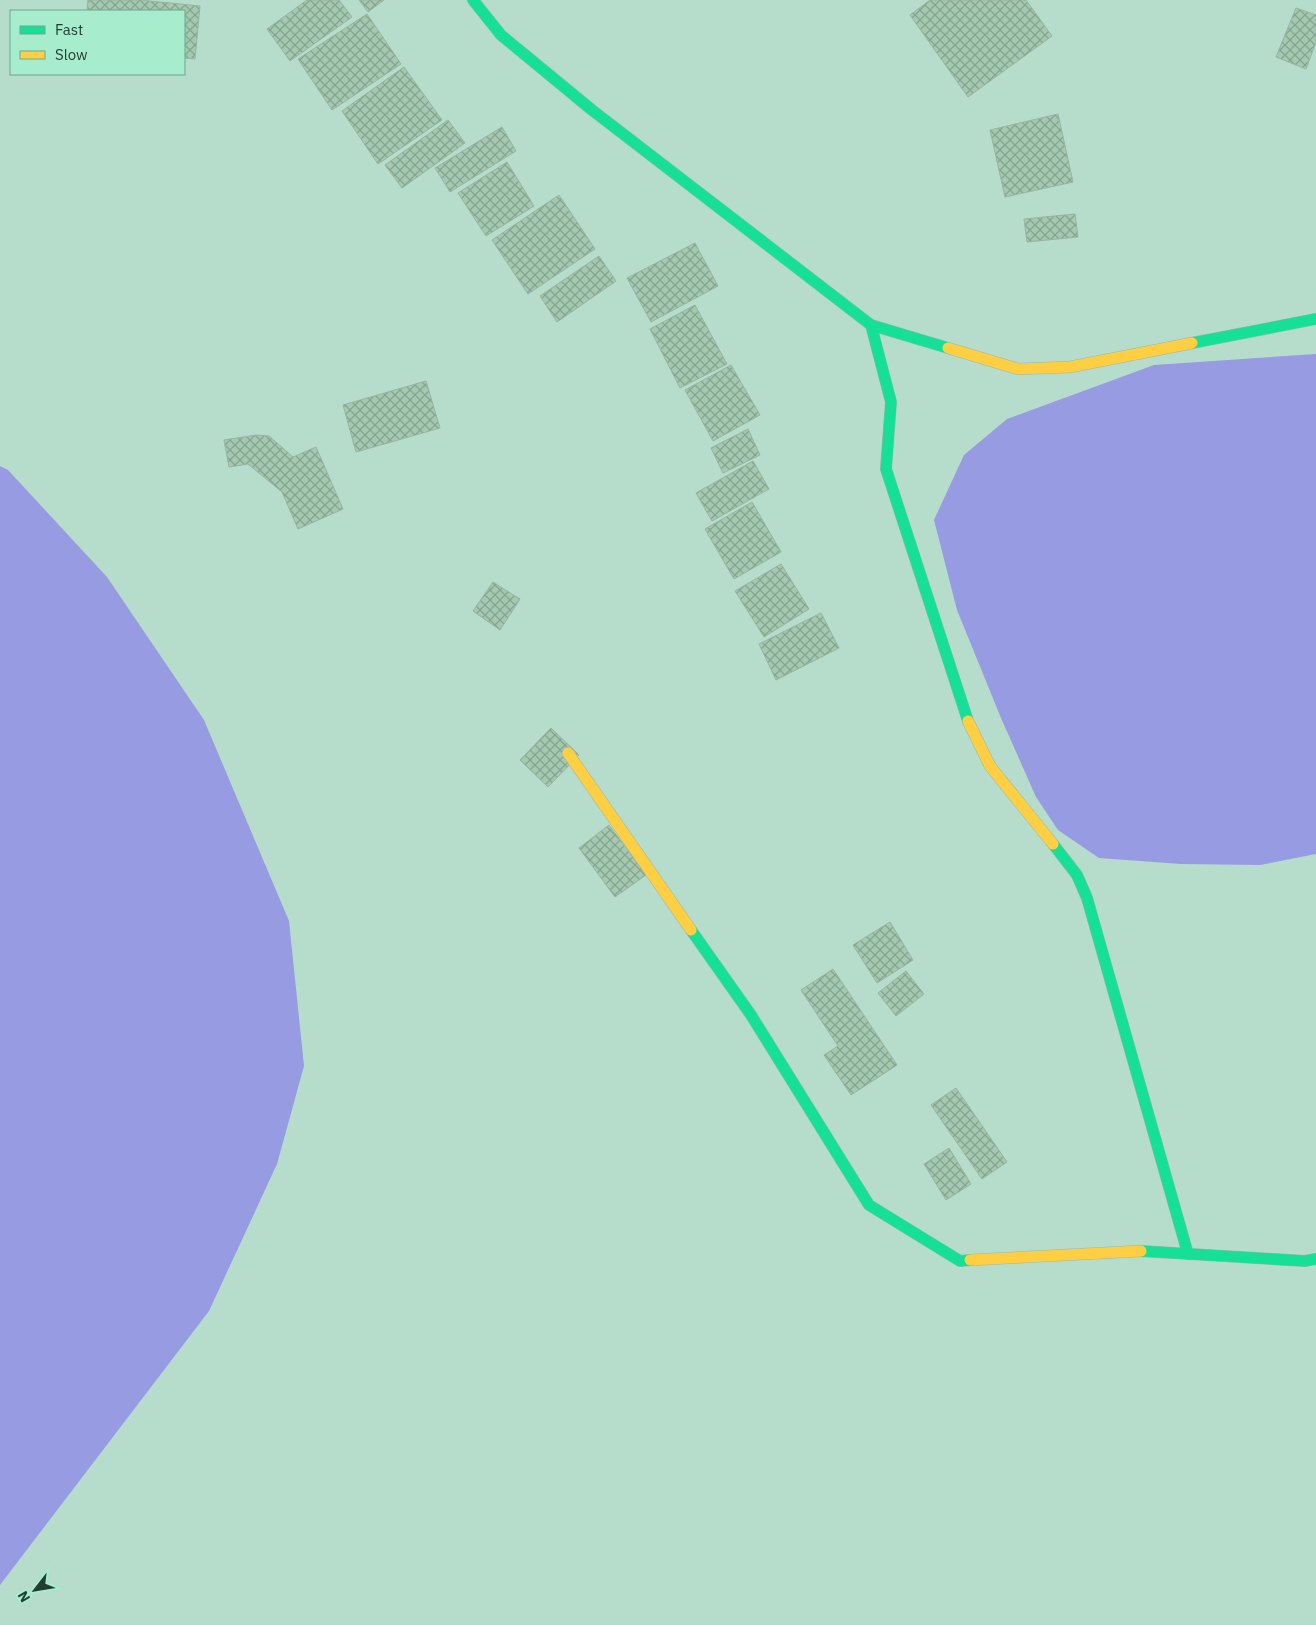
<svg xmlns="http://www.w3.org/2000/svg" width="1316" height="1625" viewBox="0 0 1316 1625" font-family="'IBM Plex Sans',sans-serif">
<defs>
<pattern id="building-cross-hatch" width="8" height="8" patternUnits="userSpaceOnUse" patternTransform="scale(1.25)"><rect width="8" height="8" fill="#a4c9b0"/><path d="M0 0l8 8M0 8l8-8" fill="none" stroke="#85a590"/></pattern>
</defs>
<rect width="100%" height="100%" fill="#b6dccb"/>
<!-- water -->
<g fill="#979be1">
<polygon points="1316,354 1316,854 1260,865 1181,864 1099,858 1058,830 1036,797 1001,718 957,610 934,520 964,455 1007,419 1154,365"/>
<polygon points="0,466 8,470 107,577 204,720 289,921 304,1066 277,1164 209,1311 0,1585"/>
</g>
<!-- building -->
<g fill="url(#building-cross-hatch)" stroke="#99b3a2">
<polygon points="88,0 140,0 200,6 195,59 184,58 184,11 87,11"/>
<polygon points="307,0 339,0 352,17 290,61 267,29"/>
<polygon points="359,0 384,0 368,12"/>
<polygon points="930,0 1026,0 1052,36 968,97 910,15"/>
<polygon points="1296,8 1316,15 1316,42 1306,69 1276,57"/>
<polygon points="367,14 401,64 332,110 298,59"/>
<polygon points="404,67 442,120 378,164 342,111"/>
<polygon points="1058,114 1073,182 1005,197 990,130"/>
<polygon points="448,120 465,143 402,188 385,165"/>
<polygon points="502,127 516,151 450,192 435,168"/>
<polygon points="507,162 534,206 486,236 458,193"/>
<polygon points="559,195 595,249 528,294 492,240"/>
<polygon points="1075,214 1078,237 1027,242 1024,219"/>
<polygon points="695,243 718,286 651,322 627,278"/>
<polygon points="599,256 616,281 557,322 540,296"/>
<polygon points="695,305 727,364 680,388 650,329"/>
<polygon points="731,365 760,415 713,441 685,390"/>
<polygon points="426,381 440,428 356,452 343,405"/>
<polygon points="748,429 760,455 723,473 711,448"/>
<polygon points="256,435 269,436 293,457 316,447 343,509 298,529 282,492 248,464 229,467 224,440"/>
<polygon points="753,461 769,489 712,521 696,493"/>
<polygon points="752,502 781,552 734,579 705,529"/>
<polygon points="781,564 809,609 764,637 735,591"/>
<polygon points="493,582 520,599 500,630 473,611"/>
<polygon points="821,613 839,648 776,680 759,644"/>
<polygon points="551,728 579,755 548,787 520,760"/>
<polygon points="609,825 646,875 615,897 579,848"/>
<polygon points="890,922 913,960 877,983 853,945"/>
<polygon points="833,969 897,1065 851,1095 824,1055 838,1046 801,990"/>
<polygon points="906,971 924,994 896,1016 878,993"/>
<polygon points="956,1088 1007,1162 982,1179 931,1105"/>
<polygon points="949,1148 971,1184 946,1200 924,1164"/>
</g>
<g fill="none" stroke-linecap="round" stroke-linejoin="round">
<defs>
<g id="fast">
<polyline points="473,0 501,35 592,110 871,325 948,348"/>
<polyline points="871,325 891,402 886,469 968,721"/>
<polyline points="1192,343 1316,319"/>
<polyline points="1053,844 1077,875 1087,898 1188,1254"/>
<polyline points="691,930 751,1015 869,1205 960,1261 970,1260"/>
<polyline points="1141,1251 1305,1261 1316,1259"/>
</g>
<g id="slow">
<polyline points="948,348 1018,369 1070,367 1192,343"/>
<polyline points="968,721 990,766 1053,844"/>
<polyline points="568,753 691,930"/>
<polyline points="970,1260 1141,1251"/>
</g>
</defs>
<!-- fast casing -->
<use href="#fast" stroke="#9ab8ab" stroke-width="12"/>
<!-- slow casing -->
<use href="#slow" stroke="#9ab8ab" stroke-width="12"/>
<!-- fast -->
<use href="#fast" stroke="#16e098" stroke-width="11"/>
<!-- slow -->
<use href="#slow" stroke="#ffcf43" stroke-width="11"/>
</g>
<!-- legend -->
<rect x="10" y="10" width="175" height="65" fill="#a6eccd" stroke="#71a68f"/>
<rect x="20" y="26" width="25" height="8" fill="#16e098" stroke="#71a68f"/>
<text x="55" y="35" font-size="15" fill="#213e32">Fast</text>
<rect x="20" y="51" width="25" height="8" fill="#ffcf43" stroke="#71a68f"/>
<text x="55" y="60" font-size="15" fill="#213e32">Slow</text>
<!-- north arrow -->
<g transform="translate(35 1590) rotate(239)" stroke="#a6eccd" stroke-width="4" paint-order="stroke">
<path d="M0-4L9 19L0 12L-9 19Z" fill="#213e32"/>
<text y="-8" font-size="14" font-weight="bold" text-anchor="middle" fill="#213e32">N</text>
</g>
</svg>
